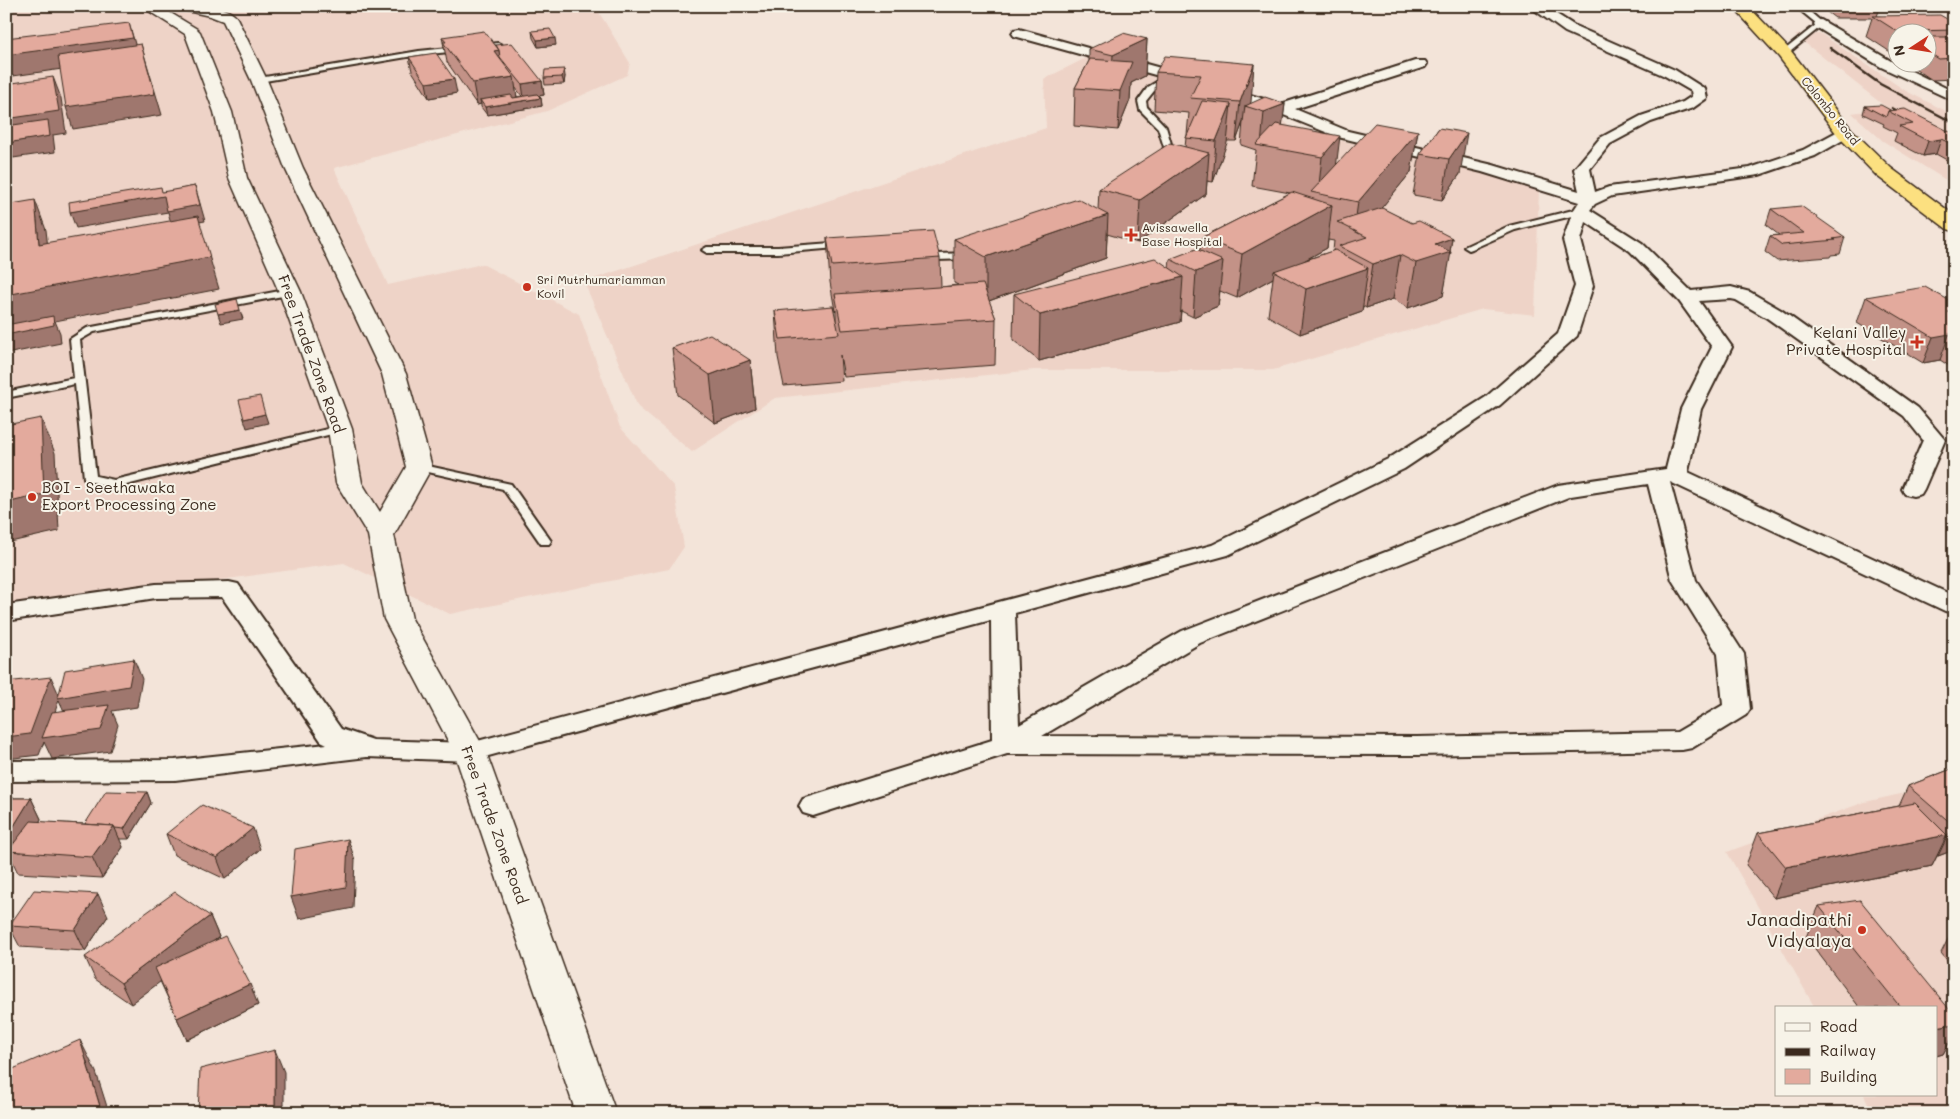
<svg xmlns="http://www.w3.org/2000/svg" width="1960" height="1119" viewBox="0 0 1960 1119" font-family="Mali,sans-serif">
<rect width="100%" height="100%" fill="#f3e4d9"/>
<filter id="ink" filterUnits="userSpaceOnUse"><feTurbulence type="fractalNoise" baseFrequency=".02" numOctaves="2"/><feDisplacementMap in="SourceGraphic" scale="10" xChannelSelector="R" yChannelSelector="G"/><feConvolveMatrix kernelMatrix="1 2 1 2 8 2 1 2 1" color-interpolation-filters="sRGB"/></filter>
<g filter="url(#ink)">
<!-- built -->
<g fill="#eed3c7">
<polygon points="6,6 595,6 630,63 627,75 547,111 334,168 388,285 482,264 579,314 620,427 674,487 684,547 669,569 450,614 344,563 6,609"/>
<polygon points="1821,34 1906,91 1954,115 1954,185 1883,141 1852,113 1887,108 1795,35"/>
<polygon points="1086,58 1252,101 1271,109 1295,131 1438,161 1539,188 1535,315 1483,309 1273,370 1034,370 775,398 692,452 638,407 584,282 1046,128 1044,79"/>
<polygon points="1954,782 1954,1113 1873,1113 1864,1095 1936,1095 1936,1008 1815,1008 1727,852 1865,802"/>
</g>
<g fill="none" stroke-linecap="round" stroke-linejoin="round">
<defs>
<g id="service">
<polygon points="1795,6 1803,6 1824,24 1785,56 1782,56 1782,52 1817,24"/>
<polygon points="498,43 502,45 501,47 419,55 259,82 255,80 259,78 419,51"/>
<polygon points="1165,77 1172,79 1154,91 1146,101 1147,107 1166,127 1172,147 1167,158 1163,161 1159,158 1164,147 1158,128 1140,110 1138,101 1148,87"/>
<polygon points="1581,208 1585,211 1584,213 1515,230 1472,249 1469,250 1464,247 1509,226"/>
<polygon points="845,242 850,245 848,247 778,253 707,253 702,250 707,247 778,247"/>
<polygon points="924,251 936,254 971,253 976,256 971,259 936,260 921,256 919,254"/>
<polygon points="290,289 293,290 293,294 94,332 80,340 96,476 114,480 340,426 346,429 344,431 114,488 86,480 84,478 75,384 6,398 6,392 74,378 70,339 87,328"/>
<polygon points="419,464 511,484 551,541 549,544 541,544 503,489 415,469 413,467 415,465"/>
</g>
<g id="minor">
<path d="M1529 6H1544L1575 26 1675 70 1705 89 1707 98 1693 108 1651 122 1610 144 1590 169 1595 192 1609 187 1750 168 1803 150 1840 130H1850L1853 133 1850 136 1815 156 1759 175 1612 196 1595 204 1590 210 1642 243 1691 291 1731 287 1750 292 1781 310 1918 408 1945 440 1924 489 1921 494 1913 496 1905 494 1902 489 1923 440 1904 416 1767 318 1736 300 1731 299 1699 301 1732 347 1701 409 1688 472 1954 596V613L1945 611 1670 482 1696 580 1744 654 1750 709 1746 715 1692 748 1682 750 1417 755 1007 754 813 816 803 813 799 806 803 799 992 740 991 620 470 761 367 757 175 780 6 781V761L175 760 327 744 321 741 222 597 156 598 6 621V605L156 584 229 582 238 584 341 729 373 740 470 743 1212 545 1388 459 1486 397 1558 334 1575 286 1563 240 1573 211 1579 202 1482 172 1338 137 1276 112 1215 93 1213 90 1215 87 1220 86 1281 104 1415 61H1425L1427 64 1425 67 1295 109 1348 131 1493 165 1579 191 1574 169 1600 138 1641 116 1683 102 1692 96 1691 91 1665 76 1565 32ZM1586 222 1630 251 1679 301 1712 347 1681 409 1666 469 1558 485 1182 631 1019 725 1015 613 1228 555 1404 469 1500 405 1577 336 1593 286 1581 240ZM1648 484 1672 580 1718 654 1723 705 1677 732 1417 737 1042 736 1200 643 1571 496Z"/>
<polygon points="1821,20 1891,61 1954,92 1954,101 1881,67 1816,27 1814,24 1816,21"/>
<polygon points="1019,29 1193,77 1195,80 1193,83 1188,84 1014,36 1012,33 1014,30"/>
</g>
<path id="tertiary" d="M141 6H159L197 29 200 32 232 112 247 178 301 292 352 429 362 483 380 512 406 467 382 374 285 168 251 80 223 21 210 16 178 9 176 6C192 6 226 3 237 18L267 80 303 168 406 374 432 467 394 535 412 619 486 752 616 1113H576L454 752 384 619 368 535 336 483 328 429 279 292 229 178 214 112 185 34Z"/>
<polygon id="trunk" points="1732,6 1748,6 1791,51 1851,129 1891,168 1954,215 1954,231 1947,229 1877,176 1839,137 1779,57"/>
</defs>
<!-- service casing -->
<use href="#service" stroke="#3b2a1e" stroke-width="4"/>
<!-- minor casing -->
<use href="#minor" stroke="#3b2a1e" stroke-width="4"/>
<!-- tertiary casing -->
<use href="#tertiary" stroke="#3b2a1e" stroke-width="3"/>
<!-- trunk casing -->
<use href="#trunk" stroke="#3b2a1e" stroke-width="3"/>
<!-- service -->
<use href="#service" fill="#f7f3e8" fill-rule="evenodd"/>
<!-- minor -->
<use href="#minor" fill="#f7f3e8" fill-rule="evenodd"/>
<!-- tertiary -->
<use href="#tertiary" fill="#f7f3e8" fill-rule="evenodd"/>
<!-- trunk -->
<use href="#trunk" fill="#fce080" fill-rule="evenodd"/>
<!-- rail -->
<g stroke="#3b2a1e" stroke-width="2.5">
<polyline points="1830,48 1880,84 1954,123"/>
<polyline points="1892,108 1909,117"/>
</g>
</g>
<!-- wall -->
<g fill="#c39287" stroke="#3b2a1e" fill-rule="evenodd">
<polygon points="1819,6 1881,6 1877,16 1954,23 1954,79 1932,80 1906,62 1928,62 1928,32 1898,32 1898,57 1866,36 1872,18 1835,18"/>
<polygon points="532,31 556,45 538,47 533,38"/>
<path d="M442 37 496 45 542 81 544 95 539 96 541 98 542 106 487 115 481 107V104L477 105 447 62ZM515 87 522 96 517 97Z"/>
<polygon points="1147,39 1145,76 1131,83 1130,100 1118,130 1074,126 1075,88 1089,61 1089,49"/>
<polygon points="409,57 457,93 429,98 412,71"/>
<path d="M1254 64 1250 104H1285L1282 126 1336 166 1418 131 1411 172 1381 208 1412 223 1452 238 1443 296 1408 308 1393 299 1366 308 1363 306 1362 312 1300 334 1268 316 1273 278 1237 298 1220 291 1218 306 1193 317 1181 311 1180 322 1039 361 1013 340 1014 294 1169 268 1170 259 1200 250 1201 238 1290 193 1252 186 1256 150 1241 145 1243 122 1236 141H1227L1213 182 1207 181 1206 194 1138 243 1107 234 1106 258 989 301 996 319 995 365 844 377 840 355 842 381 784 386 778 357 775 311 836 322V310L835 311 830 282 827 238 940 258 941 287 958 285 954 283V239L1098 210 1099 189 1185 147 1186 138 1187 135 1189 113 1154 110 1156 72ZM1328 240 1334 241 1333 251 1305 260 1327 248Z"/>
<polygon points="565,76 564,84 545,85 544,78"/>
<polygon points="1865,106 1892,111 1954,134 1954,164 1936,154 1923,156 1894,141 1897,133 1883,126 1884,124 1863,114"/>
<polygon points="1439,128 1460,174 1442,200 1413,195 1420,154"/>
<polygon points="1771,209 1845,237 1840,254 1831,255 1830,257 1777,261 1765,252 1770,236 1779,235 1766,225"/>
<polygon points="1866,297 1954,303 1954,369 1940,360 1923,363 1857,323"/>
<polygon points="672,348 750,360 755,408 715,423 678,395"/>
<polygon points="1954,768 1954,850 1938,856 1937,856 1932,866 1774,898 1746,865 1758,833 1899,806 1908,786"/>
<polygon points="147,792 151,803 129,839 119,839 123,847 102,878 18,873 10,856 6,856 6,798 31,798 41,819 39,822 85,824"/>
<polygon points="166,834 260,849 225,879 174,855"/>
<polygon points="1819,906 1954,1015 1954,1034 1943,1054 1936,1056 1936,1008 1860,1008 1806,937"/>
<polygon points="108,916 85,951 20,947 9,926"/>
<polygon points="210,916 219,937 214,941 258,1005 187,1040 160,981 131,1004 95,979 85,957"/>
<polygon points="1954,927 1954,969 1941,953"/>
</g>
<!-- shaded-wall -->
<g fill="#9f776e" stroke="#3b2a1e" fill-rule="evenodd">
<polygon points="129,23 139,58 6,77 6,55"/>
<polygon points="555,38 556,45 538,47 537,40"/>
<polygon points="1147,39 1145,76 1131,83 1130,100 1118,130 1120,91 1111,90 1113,55"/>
<polygon points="141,44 162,115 73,129 66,107"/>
<polygon points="499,50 503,71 494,51"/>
<polygon points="1254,64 1251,102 1249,107 1245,106 1243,122 1236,141 1240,102"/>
<polygon points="564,69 565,76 564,84 562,77"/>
<polygon points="53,77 61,98 66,133 53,135 55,152 13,158 7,143 50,135 6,142 6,119"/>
<polygon points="514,77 517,98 480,100 481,104 477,105 473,83"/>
<polygon points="454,79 457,93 429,98 426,83"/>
<polygon points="542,81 544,95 524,98 522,84"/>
<polygon points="541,98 542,106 487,115 485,107"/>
<polygon points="1231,104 1227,143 1213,182 1216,141"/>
<polygon points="1285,104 1280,143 1261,146 1264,112"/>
<polygon points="1418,131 1411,172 1360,234 1354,231 1358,202"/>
<polygon points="1467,133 1460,174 1442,200 1449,159"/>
<polygon points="1340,136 1335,176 1318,194 1322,157"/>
<polygon points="1941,139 1936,154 1923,156 1928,141"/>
<polygon points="1209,153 1206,194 1138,243 1140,200"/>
<polygon points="195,186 205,221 199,222 219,289 55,321 60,333 61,343 6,354 6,295 172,227 168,212 76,228 70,212"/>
<polygon points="35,200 46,230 51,276 39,244"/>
<polygon points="1332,205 1327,248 1280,274 1274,271 1273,278 1237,298 1242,254"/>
<polygon points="1108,215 1106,258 986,302 986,257"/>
<polygon points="1452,238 1450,252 1451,252 1443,296 1408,308 1416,263 1435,244"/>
<polygon points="1400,255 1393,299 1366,308 1373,264"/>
<polygon points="1223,261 1218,306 1193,317 1196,272"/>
<polygon points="1368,268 1362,312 1300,334 1306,289"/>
<polygon points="1183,277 1180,322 1039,361 1040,315"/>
<polygon points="240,310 243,319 221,323 218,314"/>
<polygon points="1954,310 1954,332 1953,334 1949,335 1940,360 1923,363 1933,337 1948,312"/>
<polygon points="750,360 755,408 715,423 710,375"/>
<polygon points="265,414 268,423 247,428 244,419"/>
<polygon points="41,418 55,453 59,531 6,543 6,503"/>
<path d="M134 659 142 679 137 707 112 711 118 725 110 751 52 759 44 742 39 755 6 759V737L51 677 60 697ZM59 700 67 718 46 738Z"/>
<polygon points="147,792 151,803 129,839 124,829"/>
<polygon points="31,798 41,819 22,852 18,852 9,834"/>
<polygon points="1953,825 1954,825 1954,850 1938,856"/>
<polygon points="114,826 123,847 102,878 92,857"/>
<polygon points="253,828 260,849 225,879 217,858"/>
<polygon points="1947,835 1932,866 1774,898 1786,867"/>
<polygon points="348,839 355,860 353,908 299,919 291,897"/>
<polygon points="98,894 108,916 85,951 75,930"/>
<polygon points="210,916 219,937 131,1004 121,983"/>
<polygon points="250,984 258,1005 187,1040 177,1018"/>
<polygon points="1954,1024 1954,1034 1943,1054 1936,1056 1936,1027"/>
<polygon points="80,1040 96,1072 109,1113 102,1113"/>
<polygon points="275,1050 284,1072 284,1113 275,1113"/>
<polygon points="11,1065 23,1087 6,1097 6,1068"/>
</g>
<!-- building -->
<g fill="#e3aa9d" stroke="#3b2a1e">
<polygon points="1940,15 1954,23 1954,30 1913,31 1915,32 1898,32 1873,16"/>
<polygon points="129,23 133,38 6,55 6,38"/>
<polygon points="550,29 555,38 537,40 532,31"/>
<polygon points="484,31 499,50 494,51 514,77 473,83 443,42 446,42 442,37"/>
<polygon points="1123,33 1147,39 1113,55 1089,49"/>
<polygon points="1928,37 1954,37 1954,58 1939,59 1928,52"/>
<polygon points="512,43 542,81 522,84 500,57 499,50 496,45"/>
<polygon points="141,44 155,94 66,107 58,56"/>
<polygon points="436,53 454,79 426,83 409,57"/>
<polygon points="1165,56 1254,64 1240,102 1190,98 1201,75 1156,72"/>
<polygon points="1090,59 1132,62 1120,91 1075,88"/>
<polygon points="564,69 562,77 544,78 545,70"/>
<polygon points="53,77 59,111 6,119 6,84"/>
<polygon points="537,94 541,98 485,107 480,100 511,95 513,98"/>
<polygon points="1265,97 1285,104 1264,112 1245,106"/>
<polygon points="1202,101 1231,104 1216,141 1186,138"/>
<polygon points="1881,105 1892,111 1888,111 1886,117 1865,106"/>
<polygon points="1905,109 1954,134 1954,145 1941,139 1928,141 1899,126 1913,124 1888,111"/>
<polygon points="48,120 50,136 7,143 6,126"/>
<polygon points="1375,123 1418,131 1358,202 1311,192"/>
<polygon points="1276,124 1340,136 1322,157 1256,145"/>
<polygon points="1439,128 1467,133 1449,159 1420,154"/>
<polygon points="1170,143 1209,153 1140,200 1099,189"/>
<polygon points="195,186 200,205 167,211 164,196 70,212 69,202 161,187 162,192"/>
<polygon points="1292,192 1332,205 1242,254 1201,238"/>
<polygon points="1078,199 1108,215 986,257 954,239"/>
<polygon points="35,200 39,244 198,216 210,257 6,295 6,205"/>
<polygon points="1801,206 1845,237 1833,239 1836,240 1782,245 1770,236 1804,233 1771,209"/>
<polygon points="1382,208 1412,223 1419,221 1452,238 1435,244 1451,252 1416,263 1400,255 1373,264 1339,246 1367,237 1337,222"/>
<polygon points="933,231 940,258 832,266 827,238"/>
<polygon points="1196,249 1223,261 1196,272 1170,259"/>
<polygon points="1335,250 1368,268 1306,289 1274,271"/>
<polygon points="1155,258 1183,277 1040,315 1014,294"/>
<polygon points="983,284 996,319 842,330 835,294"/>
<polygon points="1925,287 1954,303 1954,310 1948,312 1954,315 1954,337 1950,334 1933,337 1866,297"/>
<polygon points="237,299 240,310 218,314 215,304"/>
<polygon points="833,306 839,334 780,339 775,311"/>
<polygon points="53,316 54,325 6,335 6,325"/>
<polygon points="710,334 750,360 710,375 672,348"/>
<polygon points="260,396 265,414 244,419 239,400"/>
<polygon points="41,418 44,494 6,503 6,425"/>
<polygon points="134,659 129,686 58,698 65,670"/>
<polygon points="51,677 30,734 6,737 6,682"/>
<polygon points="109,705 101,730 42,738 52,712"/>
<polygon points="1954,768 1954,825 1953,825 1908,786"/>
<polygon points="106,791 147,792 124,829 115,828 114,826 85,824"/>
<polygon points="6,798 31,798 9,834 6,834"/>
<polygon points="1915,803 1947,835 1786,867 1758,833"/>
<polygon points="202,805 253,828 217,858 166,834"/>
<polygon points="31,821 114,826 92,857 8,851"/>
<polygon points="348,839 346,887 291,897 295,849"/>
<polygon points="34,890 98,894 75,930 9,926"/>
<polygon points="175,892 210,916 121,983 85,957"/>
<polygon points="1860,900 1954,1015 1954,1024 1936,1027 1936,1008 1901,1008 1819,906"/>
<polygon points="225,936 250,984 177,1018 155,968"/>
<polygon points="80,1040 102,1113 6,1113 6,1072"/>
<polygon points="275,1050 275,1113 198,1113 200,1069"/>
<polygon points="6,1059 11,1065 6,1068"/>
</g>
</g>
<!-- markers -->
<g fill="#c8321e" stroke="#f7f3e8" stroke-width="2">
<path d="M1128.5 227.5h5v5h5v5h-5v5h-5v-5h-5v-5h5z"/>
<circle cx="527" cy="287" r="5"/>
<path d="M1914.5 334.5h5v5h5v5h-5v5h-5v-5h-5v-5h5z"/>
<circle cx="32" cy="497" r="5"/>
<circle cx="1862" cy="930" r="5"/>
</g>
<g text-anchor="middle" stroke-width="4" stroke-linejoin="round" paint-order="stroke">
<!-- far-street labels -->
<g font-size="12" fill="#3b2a1e" stroke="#f7f3e8">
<text transform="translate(1830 111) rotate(51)" y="4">Colombo Road</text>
</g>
<!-- far-poi labels -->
<g font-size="12" fill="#3b2a1e" stroke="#f7f3e8" text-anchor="start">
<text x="1142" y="232">Avissawella<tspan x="1142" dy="14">Base Hospital</tspan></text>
<text x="537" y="284">Sri Mutrhumariamman<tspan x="537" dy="14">Kovil</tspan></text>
</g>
<!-- poi labels -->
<g font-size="15" fill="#3b2a1e" stroke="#f7f3e8" text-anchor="end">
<text x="1906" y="338">Kelani Valley<tspan x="1906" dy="17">Private Hospital</tspan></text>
<text x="42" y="493" text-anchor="start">BOI - Seethawaka<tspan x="42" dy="17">Export Processing Zone</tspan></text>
</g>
<!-- street labels -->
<g font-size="15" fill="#3b2a1e" stroke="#f7f3e8">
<text transform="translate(311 354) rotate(70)" y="5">Free Trade Zone Road</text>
<text transform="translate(494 825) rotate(70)" y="5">Free Trade Zone Road</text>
</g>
<!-- near-poi labels -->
<g font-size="18" fill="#3b2a1e" stroke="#f7f3e8" text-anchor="end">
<text x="1852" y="926">Janadipathi<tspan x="1852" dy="21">Vidyalaya</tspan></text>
</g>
</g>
<!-- margin -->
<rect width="1960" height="1119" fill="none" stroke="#f7f3e8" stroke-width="25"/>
<rect x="12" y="12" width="1935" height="1094" fill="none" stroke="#3b2a1e" stroke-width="2" filter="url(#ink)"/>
<!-- legend -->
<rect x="1775" y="1006" width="162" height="90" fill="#f7f3e8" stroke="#aca397"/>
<rect x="1785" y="1023" width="25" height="8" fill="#f7f3e8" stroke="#aca397"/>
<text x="1820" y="1032" font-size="15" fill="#3b2a1e">Road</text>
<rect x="1785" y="1048" width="25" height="8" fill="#3b2a1e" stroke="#aca397"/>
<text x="1820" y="1056" font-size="15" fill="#3b2a1e">Railway</text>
<rect x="1785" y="1069" width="25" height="15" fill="#e3aa9d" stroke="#aca397"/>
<text x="1820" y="1082" font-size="15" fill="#3b2a1e">Building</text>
<!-- north arrow -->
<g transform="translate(1912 48) rotate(258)"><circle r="24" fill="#f7f3e8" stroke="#aca397"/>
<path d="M0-4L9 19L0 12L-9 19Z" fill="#c8321e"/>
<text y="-8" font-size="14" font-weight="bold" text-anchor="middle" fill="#3b2a1e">N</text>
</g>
</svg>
